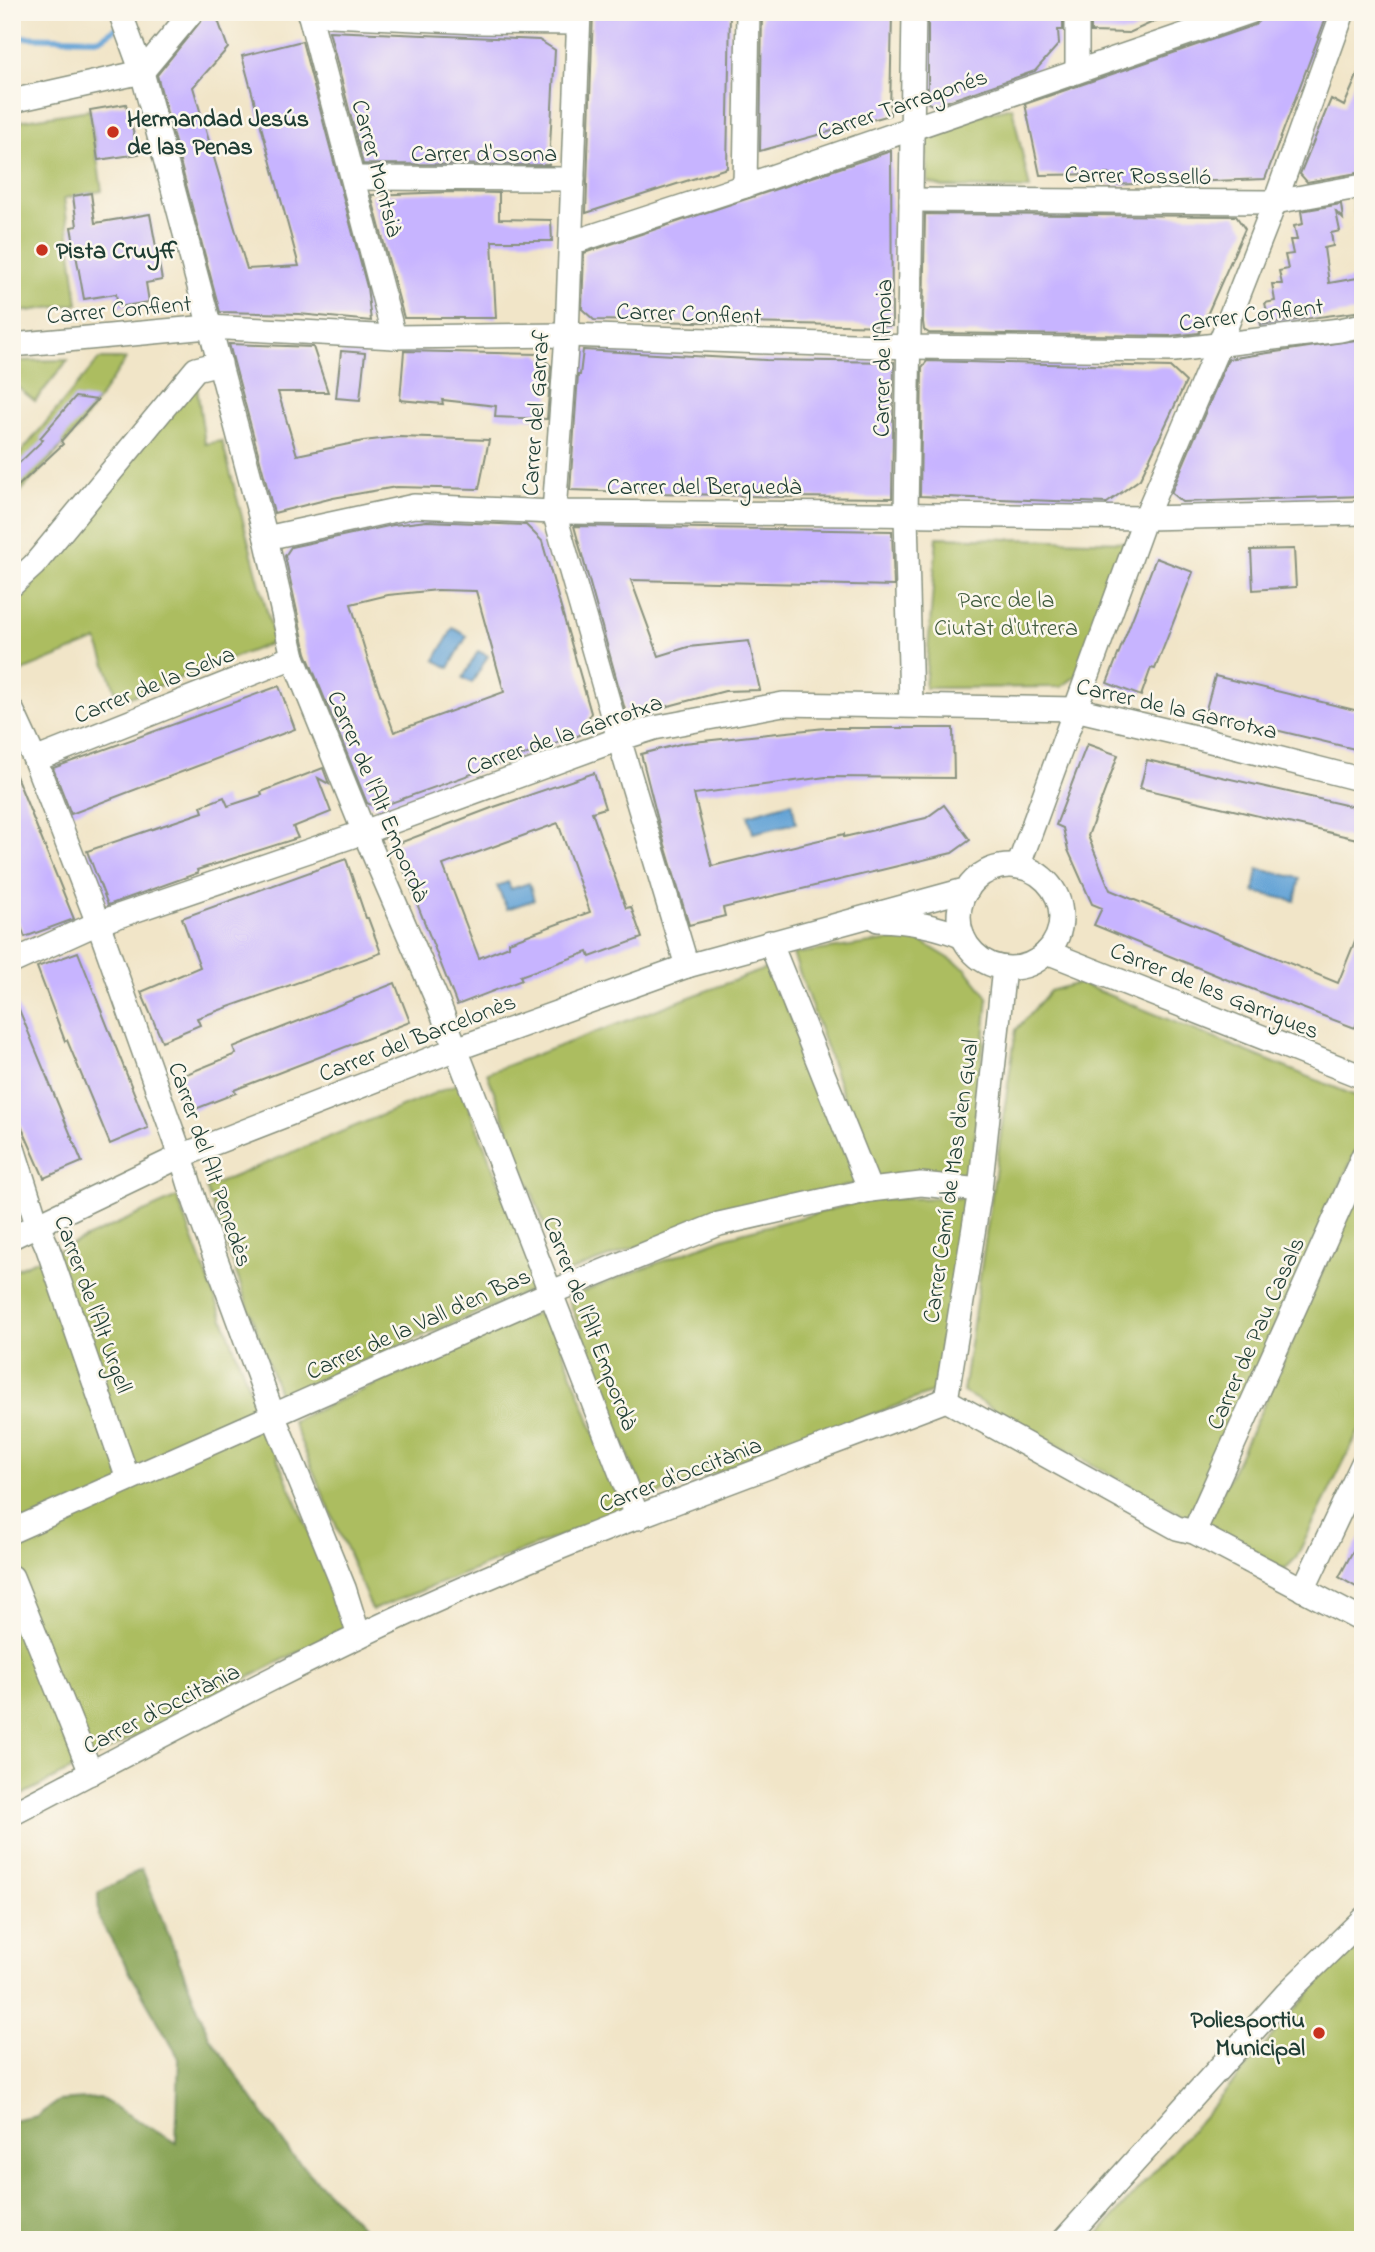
<svg xmlns="http://www.w3.org/2000/svg" width="1375" height="2252" viewBox="0 0 1375 2252" font-family="'Indie Flower',sans-serif">
<rect width="100%" height="100%" fill="#fbf7ec"/>
<filter id="ink" filterUnits="userSpaceOnUse"><feTurbulence type="fractalNoise" baseFrequency=".0143" numOctaves="2"/><feDisplacementMap in="SourceGraphic" scale="14" xChannelSelector="R" yChannelSelector="G"/><feConvolveMatrix kernelMatrix="1 2 1 2 8 2 1 2 1" color-interpolation-filters="sRGB"/></filter>
<filter id="wash" filterUnits="userSpaceOnUse"><feTurbulence type="fractalNoise" baseFrequency=".00686" numOctaves="4" result="noise"/><feDisplacementMap in="SourceGraphic" scale="28" xChannelSelector="R" yChannelSelector="G"/><feGaussianBlur stdDeviation="1.57" result="paint"/><feColorMatrix in="noise" values="0 0 0 0 0 0 0 0 0 0 0 0 0 0 0 0 0 1.4 0 .05"/><feComposite in="paint" operator="in"/></filter>
<g filter="url(#wash)">
<rect width="100%" height="100%" fill="#f1e5c8"/>
<!-- green -->
<g fill="#acbd60" stroke="#667d4a" stroke-width="2">
<polygon points="1012,107 1030,189 942,187 928,182 926,135 942,124"/>
<polygon points="90,110 102,191 64,198 78,304 12,313 12,122"/>
<polygon points="1363,194 1363,263 1352,196"/>
<polygon points="99,359 126,359 78,429 12,501 12,463"/>
<polygon points="68,360 35,401 12,383 12,361"/>
<polygon points="196,381 205,444 222,441 275,642 119,701 97,640 20,672 12,653 12,601"/>
<polygon points="937,537 1125,542 1076,676 1061,687 925,688"/>
<polygon points="914,937 965,968 988,997 971,1179 874,1182 793,954"/>
<polygon points="770,967 858,1183 709,1220 563,1274 487,1073"/>
<polygon points="1079,983 1363,1099 1363,1133 1353,1157 1188,1518 963,1392 1016,1030 1050,991"/>
<polygon points="459,1083 541,1286 280,1396 206,1188"/>
<polygon points="1363,1178 1363,1423 1296,1558 1284,1570 1204,1530 1271,1390"/>
<polygon points="177,1197 267,1435 350,1625 12,1800 12,1271"/>
<polygon points="965,1198 936,1391 645,1499 568,1297 726,1237 871,1199"/>
<polygon points="547,1309 624,1511 372,1610 292,1421"/>
<polygon points="1363,1935 1363,2240 1093,2240 1220,2098 1330,1969"/>
</g>
<!-- forest -->
<polygon fill="#89a456" stroke="#547045" stroke-width="2" points="142,1869 209,2036 292,2155 374,2240 12,2240 12,2121 37,2116 58,2101 100,2098 176,2143 179,2058 99,1919 98,1893"/>
<!-- water -->
<g fill="#64a3d6" stroke="#427085" stroke-width="2">
<polygon points="453,628 467,636 449,668 435,660"/>
<polygon points="478,651 488,656 472,683 463,678"/>
<polygon points="792,802 796,823 753,833 748,815"/>
<polygon points="1258,869 1300,878 1295,901 1254,892"/>
<polygon points="508,882 511,889 529,883 534,900 507,909 497,886"/>
</g>
<g fill="none" stroke-linecap="round" stroke-linejoin="round">
<!-- stream -->
<polyline stroke="#64a3d6" stroke-width="6" points="12,37 100,39 140,12"/>
</g>
<g id="blocks">
<!-- building -->
<g fill="#c7b4ff" fill-rule="evenodd">
<polygon points="208,12 215,12 228,48 193,87 247,269 299,266 242,56 302,41 367,287 371,321 299,314 220,312 157,75"/>
<polygon points="593,12 730,12 727,168 586,213"/>
<polygon points="762,12 892,12 890,115 760,151"/>
<polygon points="928,12 1006,12 1063,16 1063,30 1058,30 1059,44 1035,71 934,106 928,103"/>
<polygon points="1091,12 1175,12 1129,33 1091,32"/>
<polygon points="1275,12 1328,12 1265,179 1110,185 1110,174 1040,175 1025,104 1255,25 1263,16"/>
<polygon points="329,31 539,40 555,50 549,165 363,164"/>
<polygon points="1363,62 1363,172 1307,182 1300,174 1331,99 1344,106"/>
<polygon points="126,104 139,154 98,160 90,110"/>
<polygon points="891,151 892,326 594,320 582,309 584,253"/>
<polygon points="451,192 499,193 499,219 551,220 552,241 492,241 496,318 404,318 371,195"/>
<polygon points="91,193 95,223 150,214 162,280 146,283 149,302 118,307 116,294 84,299 71,227 77,226 73,196"/>
<polygon points="1341,204 1343,219 1336,212 1340,231 1331,233 1333,246 1324,248 1329,283 1363,277 1363,311 1261,325 1259,317 1268,316 1265,303 1275,301 1272,284 1282,284 1279,271 1288,269 1285,255 1293,254 1290,240 1297,240 1294,226 1303,224 1301,211"/>
<polygon points="925,214 1236,216 1245,229 1199,333 1170,336 929,333 924,330 923,322"/>
<polygon points="1363,339 1363,496 1182,502 1171,493 1228,359"/>
<polygon points="229,344 313,347 328,392 278,392 297,455 363,441 399,437 489,440 479,489 396,487 333,498 274,513"/>
<polygon points="583,350 766,360 894,362 892,498 783,497 570,490 578,375 580,375"/>
<polygon points="341,351 365,353 360,400 336,398"/>
<polygon points="404,351 539,354 551,366 547,419 495,417 496,406 442,400 443,404 400,400"/>
<polygon points="927,361 1170,367 1186,382 1140,479 1107,503 920,496 922,367"/>
<polygon points="75,397 97,400 61,441 63,444 17,487 13,469 43,440 40,438"/>
<path d="M427 521 526 525 542 541 591 713 580 735 377 808 367 803 306 653 285 556 291 547 393 525ZM438 590 476 591 504 692 394 732 368 660 351 604 388 595Z"/>
<polygon points="574,526 892,531 894,586 631,580 659,656 688,647 749,641 760,690 725,691 627,717"/>
<polygon points="1294,549 1296,587 1253,590 1251,550"/>
<polygon points="1156,558 1193,572 1155,669 1151,668 1141,696 1107,683"/>
<polygon points="1215,676 1363,712 1363,751 1205,713"/>
<polygon points="279,686 295,729 71,814 53,768"/>
<polygon points="825,728 953,728 954,778 826,777 694,794 712,866 844,834 844,837 926,818 944,805 970,840 952,853 723,908 725,916 689,925 660,828 641,754 684,743"/>
<polygon points="1087,744 1118,755 1088,836 1110,890 1338,983 1363,921 1363,1007 1355,1028 1228,980 1094,925 1102,908 1092,904 1068,850 1063,828 1056,825"/>
<polygon points="1147,760 1363,809 1357,839 1140,788"/>
<polygon points="12,766 74,919 25,937 12,904"/>
<polygon points="323,768 329,784 318,778 331,812 293,827 298,838 197,870 198,873 108,905 87,851 203,812 201,806 224,797 228,806 262,795 261,792"/>
<path d="M594 773 605 808 592 812 626 908 631 907 642 938 590 957 588 952 520 976 522 980 457 1005 394 845 494 807ZM558 823 590 912 509 942V946L479 958 443 865Z"/>
<polygon points="346,859 366,918 368,918 381,953 197,1018 200,1025 162,1041 141,992 200,967 182,918"/>
<polygon points="78,952 148,1128 110,1144 67,1040 65,1041 37,967"/>
<polygon points="395,983 410,1022 234,1090 236,1093 193,1110 179,1077 236,1054 233,1047"/>
<polygon points="13,995 82,1162 44,1178 12,1105"/>
<polygon points="1363,1532 1363,1579 1358,1588 1339,1577"/>
</g>
</g>
</g>
<g filter="url(#ink)">
<use href="#blocks" fill-opacity="0" stroke="#88917e" stroke-width="2"/>
<g fill="none" stroke-linecap="round" stroke-linejoin="round">
<defs>
<g id="street">
<polyline points="120,12 142,72 266,538 293,657 364,832 437,1000 638,1518"/>
<polyline points="309,12 394,337"/>
<polyline points="579,12 567,335 554,512 619,739 687,966"/>
<polyline points="1077,12 1077,71"/>
<polyline points="309,14 478,22 578,23"/>
<polyline points="12,101 142,72 192,12"/>
<polyline points="354,178 573,179"/>
<polyline points="745,186 748,12"/>
<polyline points="911,200 1275,202 1363,186"/>
<polyline points="571,243 745,186 1250,12"/>
<polyline points="12,345 208,327 394,337 567,335 908,347 1174,350 1340,330 1363,325"/>
<polyline points="266,538 414,506 554,512 865,514 1145,518 1363,513"/>
<polyline points="12,585 34,565 196,369 220,363"/>
<polyline points="911,705 906,515 914,12"/>
<polyline points="12,710 35,760 98,923 181,1156 195,1202 273,1415 344,1588 359,1636"/>
<polyline points="35,760 293,657"/>
<circle cx="1010" cy="917" r="51"/>
<polyline points="1018,867 1145,518 1219,345 1275,202 1343,12"/>
<path d="M878 920C908 921 935 925 963 937"/>
<polyline points="770,942 870,1190"/>
<polyline points="1047,952 1363,1077"/>
<polyline points="12,962 98,923 364,832 619,739 654,728 783,704 1075,709 1207,740 1363,780"/>
<polyline points="12,1145 37,1224 47,1246 128,1479"/>
<polyline points="12,1237 181,1156 456,1049 687,966 968,889"/>
<polyline points="946,1400 980,1190 1004,968"/>
<polyline points="12,1531 552,1292 719,1224 870,1190 921,1184 980,1190"/>
<polyline points="1194,1532 1363,1156"/>
<polyline points="12,1577 91,1773"/>
<polyline points="1303,1590 1363,1463"/>
<path d="M12 1814C156 1739 299 1661 448 1595 610 1523 780 1464 946 1400L1177 1528 1194 1532 1363 1621"/>
<polyline points="1064,2240 1287,1993 1363,1919"/>
</g>
</defs>
<!-- street casing -->
<use href="#street" stroke="#88917e" stroke-width="26"/>
<!-- street -->
<use href="#street" stroke="#fff" stroke-width="23"/>
</g>
</g>
<!-- markers -->
<g fill="#c8321e" stroke="#fbf7ec" stroke-width="2.5">
<circle cx="113" cy="132" r="7"/>
<circle cx="42" cy="250" r="7"/>
<circle cx="1319" cy="2033" r="7"/>
</g>
<g text-anchor="middle" stroke-width="5" stroke-linejoin="round" paint-order="stroke">
<!-- street labels -->
<g font-size="24" fill="#1f3d34" stroke="#fbf7ec">
<text transform="translate(902 104) rotate(-19)" y="8">Carrer Tarragonés</text>
<text x="484" y="161">Carrer d'Osona</text>
<text transform="translate(378 168) rotate(75)" y="8">Carrer Montsià</text>
<text transform="translate(1138 175) rotate(1)" y="8">Carrer Rosselló</text>
<text transform="translate(119 309) rotate(-5)" y="8">Carrer Conflent</text>
<text transform="translate(689 313) rotate(2)" y="8">Carrer Conflent</text>
<text transform="translate(1251 314) rotate(-7)" y="8">Carrer Conflent</text>
<text transform="translate(882 358) rotate(-89)" y="8">Carrer de l'Anoia</text>
<text transform="translate(535 413) rotate(-86)" y="8">Carrer del Garraf</text>
<text x="704" y="494">Carrer del Berguedà</text>
<text transform="translate(154 684) rotate(-22)" y="8">Carrer de la Selva</text>
<text transform="translate(1177 708) rotate(13)" y="8">Carrer de la Garrotxa</text>
<text transform="translate(564 734) rotate(-19)" y="8">Carrer de la Garrotxa</text>
<text transform="translate(379 796) rotate(67)" y="8">Carrer de l'Alt Empordà</text>
<text transform="translate(1215 990) rotate(22)" y="8">Carrer de les Garrigues</text>
<text transform="translate(417 1037) rotate(-21)" y="8">Carrer del Barcelonès</text>
<text transform="translate(211 1164) rotate(71)" y="8">Carrer del Alt Penedès</text>
<text transform="translate(950 1181) rotate(-82)" y="8">Carrer Camí de Mas d'en Gual</text>
<text transform="translate(94 1304) rotate(70)" y="8">Carrer de l'Alt Urgell</text>
<text transform="translate(418 1323) rotate(-24)" y="8">Carrer de la Vall d'en Bas</text>
<text transform="translate(591 1323) rotate(69)" y="8">Carrer de l'Alt Empordà</text>
<text transform="translate(1255 1333) rotate(-66)" y="8">Carrer de Pau Casals</text>
<text transform="translate(680 1474) rotate(-21)" y="8">Carrer d'Occitània</text>
<text transform="translate(161 1708) rotate(-27)" y="8">Carrer d'Occitània</text>
</g>
<!-- poi labels -->
<g font-size="24" font-weight="bold" fill="#1f3d34" stroke="#fbf7ec" text-anchor="start">
<text x="127" y="126">Hermandad Jesús<tspan x="127" dy="28">de las Penas</tspan></text>
<text x="56" y="258">Pista Cruyff</text>
<text x="1305" y="2027" text-anchor="end">Poliesportiu<tspan x="1305" dy="28">Municipal</tspan></text>
</g>
<!-- park labels -->
<g font-size="24" fill="#425d3f" stroke="#fbf7ec">
<text x="1006" y="607">Parc de la<tspan x="1006" dy="28">Ciutat d'Utrera</tspan></text>
</g>
</g>
<!-- margin -->
<rect width="1375" height="2252" fill="none" stroke="#fbf7ec" stroke-width="42"/>
</svg>
